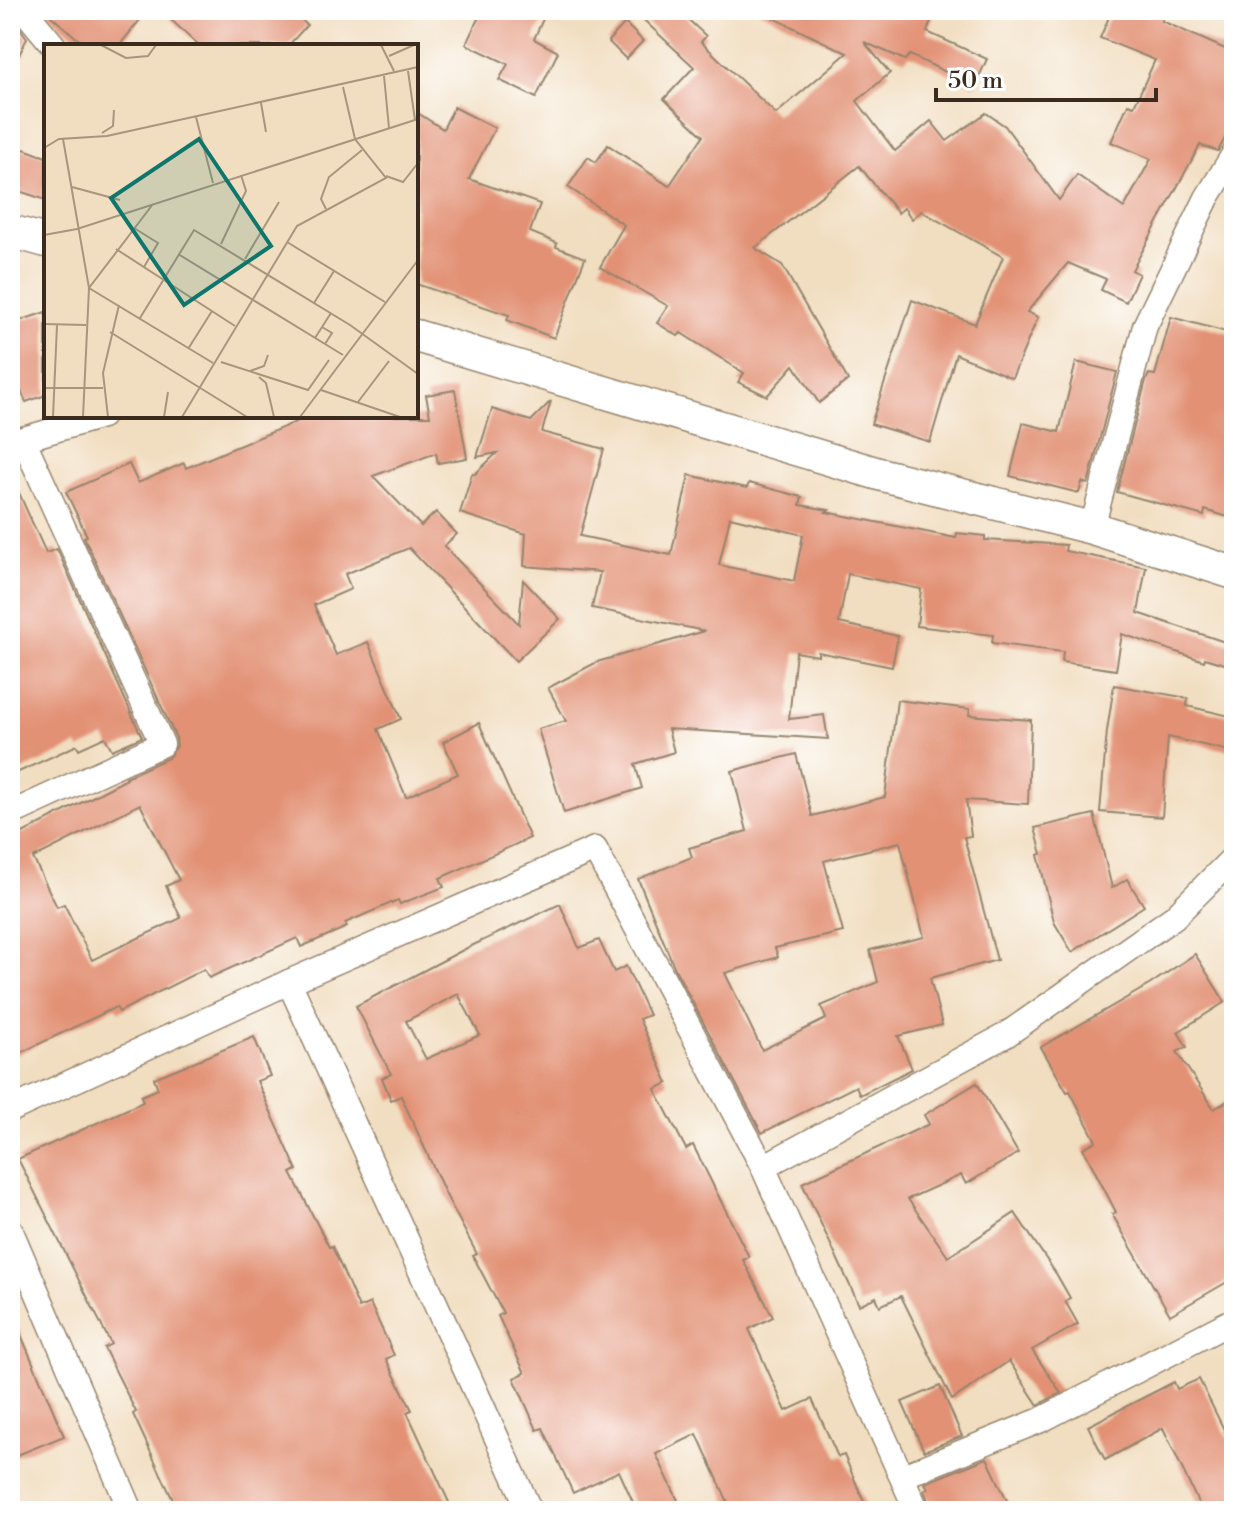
<svg xmlns="http://www.w3.org/2000/svg" width="1244" height="1521" viewBox="0 0 1244 1521" font-family="'Libre Bodoni',serif">
<rect width="100%" height="100%" fill="#fff"/>
<filter id="ink" filterUnits="userSpaceOnUse"><feTurbulence type="fractalNoise" baseFrequency=".0125" numOctaves="2"/><feDisplacementMap in="SourceGraphic" scale="16" xChannelSelector="R" yChannelSelector="G"/><feConvolveMatrix kernelMatrix="1 2 1 2 8 2 1 2 1" color-interpolation-filters="sRGB"/></filter>
<filter id="wash" filterUnits="userSpaceOnUse"><feTurbulence type="fractalNoise" baseFrequency=".006" numOctaves="4" result="noise"/><feDisplacementMap in="SourceGraphic" scale="32" xChannelSelector="R" yChannelSelector="G"/><feGaussianBlur stdDeviation="1.8" result="paint"/><feColorMatrix in="noise" values="0 0 0 0 0 0 0 0 0 0 0 0 0 0 0 0 0 1.4 0 .05"/><feComposite in="paint" operator="in"/></filter>
<g filter="url(#wash)">
<rect width="100%" height="100%" fill="#f1ddbf"/>
<g id="blocks">
<!-- building -->
<g fill="#e29174" fill-rule="evenodd">
<polygon points="44,10 148,10 119,46 86,46"/>
<polygon points="160,10 291,10 307,25 288,46 200,46"/>
<polygon points="482,10 547,10 534,39 558,52 536,98 499,80 508,64 466,44"/>
<polygon points="633,10 678,10 706,36 701,42 776,114 847,53 757,10 935,10 927,32 987,59 975,86 910,55 905,60 864,42 890,73 857,101 895,151 931,121 947,141 986,113 1005,126 1059,200 1077,175 1124,208 1151,159 1111,142 1128,104 1134,106 1155,60 1100,38 1112,10 1166,10 1162,21 1234,53 1234,122 1218,151 1200,145 1132,270 1139,274 1126,302 1101,290 1106,279 1068,263 1027,312 1038,317 1012,378 956,354 930,442 871,424 912,300 975,324 1003,257 921,211 912,219 904,208 898,213 859,166 755,248 782,265 848,380 819,403 794,365 767,396 738,382 744,373 681,333 678,336 657,323 668,306 600,267 624,225 568,187 588,157 596,162 608,145 669,186 703,136 664,99 694,67"/>
<polygon points="10,14 27,38 10,75"/>
<polygon points="625,23 643,41 626,59 608,41"/>
<polygon points="454,107 495,128 469,179 540,204 530,232 557,243 556,247 585,258 554,338 507,320 509,315 416,284 416,112 443,129"/>
<polygon points="10,144 46,157 46,200 10,188"/>
<polygon points="46,312 46,395 26,402 10,367 10,324"/>
<polygon points="1171,317 1234,334 1234,519 1205,510 1204,516 1117,492 1146,380 1149,374 1155,375"/>
<polygon points="1076,362 1117,372 1088,484 1082,482 1079,493 1010,476 1023,423 1059,432"/>
<path d="M455 390 467 458 438 463 436 453 373 476 421 526 436 512 457 534 444 546 519 624 523 580 560 619 516 661 409 548 345 574 351 589 314 605 336 655 368 642 401 719 378 729 406 797 458 774 443 742 479 723 530 838 440 878 444 887 400 904 398 900 345 923 347 927 301 947 297 938 209 978 204 969 119 1012 116 1007 10 1058V829L17 827 21 834 127 779 126 777 168 758 177 746 176 738 84 537 87 536 66 492 129 464 138 483 184 463 186 468 310 416H430L426 395ZM140 804 179 880 166 886 181 918 92 960 64 904 57 907 33 858Z"/>
<path d="M551 401 542 432 604 449 580 536 671 555 689 475 747 488 749 483 802 497 800 505 829 510 826 512 956 538 957 533 985 536V540L1066 545 1065 551 1146 567 1138 613 1234 645V667L1205 658 1204 661 1122 634 1116 670 1062 662 1063 652 992 643 993 635 917 626 921 589 848 574 839 623 898 636 892 667 818 652V656L796 652 789 719 824 715 828 739 668 729 674 752 635 764 642 788 564 813 538 729 566 721 548 688 597 662 705 631 592 608 600 572 524 566 526 534 460 513 472 474H475L497 453 477 457 492 409 531 421ZM730 517 803 535 794 581 719 565Z"/>
<polygon points="10,473 46,553 57,549 142,737 112,750 105,737 79,749 77,745 10,776"/>
<polygon points="1114,685 1188,698 1187,706 1234,717 1234,752 1168,737 1162,817 1100,812 1107,731"/>
<path d="M897 700 970 709 969 715 1031 720 1028 804 966 800 971 836 964 837 997 960 930 978 942 1025 898 1036 912 1069 860 1095 856 1086 762 1133 675 969 638 879 692 857 689 848 747 831 732 771 796 754 812 816 885 797ZM900 842 924 937 870 950 878 982 821 1006 826 1019 762 1050 725 973 778 957 775 948 843 932 824 861Z"/>
<polygon points="1094,814 1112,888 1127,879 1144,906 1072,952 1054,922 1038,855 1042,854 1035,828"/>
<path d="M560 904 579 948 599 940 614 972 626 966 649 1015 639 1019 668 1083 655 1089 686 1149 693 1145 749 1257 743 1260 773 1317 749 1329 786 1411 812 1399 838 1457 844 1455 868 1511H732L697 1434 656 1454 683 1511H637L619 1471 573 1493 543 1428 537 1430 514 1378 525 1373 498 1316 503 1313 473 1256 477 1254 446 1195 401 1096 391 1100 382 1078 391 1074 356 1006 465 949ZM458 994 480 1035 426 1059 406 1021Z"/>
<polygon points="1195,954 1225,1002 1178,1032 1187,1047 1177,1052 1214,1109 1234,1097 1234,1278 1170,1315 1112,1214 1116,1212 1083,1148 1096,1141 1070,1091 1067,1092 1041,1047 1149,985"/>
<polygon points="254,1037 270,1076 257,1081 297,1170 291,1173 329,1247 332,1246 359,1308 370,1303 394,1355 386,1359 412,1410 407,1412 453,1511 178,1511 133,1414 136,1412 104,1348 111,1344 18,1159 143,1102 141,1096 158,1089 154,1078"/>
<polygon points="977,1083 1018,1153 966,1184 961,1175 908,1199 948,1257 1015,1213 1057,1275 1070,1298 1065,1301 1078,1324 1032,1350 1061,1393 1038,1405 1009,1361 952,1400 901,1296 880,1306 876,1297 859,1305 802,1183 929,1124 924,1115"/>
<polygon points="10,1309 64,1436 10,1458"/>
<polygon points="1199,1379 1234,1450 1234,1511 1202,1511 1163,1428 1105,1460 1088,1426 1174,1382 1177,1389"/>
<polygon points="940,1386 962,1436 924,1451 902,1402"/>
<polygon points="987,1458 1012,1511 932,1511 924,1490 928,1488 925,1483"/>
</g>
</g>
</g>
<g filter="url(#ink)">
<use href="#blocks" fill-opacity="0" stroke="#96846e" stroke-width="2"/>
<g fill="none" stroke-linecap="round" stroke-linejoin="round">
<defs>
<g id="minor">
<polyline points="24,10 54,46"/>
<polyline points="10,443 102,416"/>
<polyline points="1092,528 1145,326 1207,198 1234,154"/>
<polyline points="10,814 162,744 23,439"/>
<polyline points="289,982 530,1511"/>
<polyline points="10,1110 289,982 595,849 763,1167 917,1511"/>
<polyline points="763,1167 1006,1035 1174,917 1234,857"/>
<polyline points="10,1229 131,1511"/>
<polyline points="903,1476 1041,1420 1234,1320"/>
</g>
<g id="tertiary">
<polyline points="10,231 46,241"/>
<polyline points="416,336 879,474 1092,528 1234,573"/>
</g>
</defs>
<!-- minor casing -->
<use href="#minor" stroke="#96846e" stroke-width="27"/>
<!-- tertiary casing -->
<use href="#tertiary" stroke="#96846e" stroke-width="35"/>
<!-- minor -->
<use href="#minor" stroke="#fff" stroke-width="24"/>
<!-- tertiary -->
<use href="#tertiary" stroke="#fff" stroke-width="32"/>
</g>
</g>
<!-- overview -->
<g transform="translate(44 44)">
<rect width="374" height="374" fill="#f1ddbf"/>
<path fill="none" stroke="#a8957f" stroke-width="2" d="M57 1 82 14 104 12 112 1M337 1 350 27M345 12 370 1M364 27 371 76M340 32 345 84M217 59 222 88M152 73 169 139M58 89 69 82 70 66M19 95 45 244 39 373M0 104 15 95 63 92 374 23M342 132 359 138 374 119M28 143 76 156M109 160 45 244 169 319M282 165 277 155 285 133 318 106M90 184 114 199 100 223M0 191 33 185 374 75M243 198 341 258M177 200 202 147 197 131M72 205 191 282M134 210 299 311M201 215 235 158M270 259 290 227M96 274 150 186 306 281 374 330M0 280 42 281M278 283 288 289 281 300M66 288 203 373M271 294 287 269M144 305 168 267M177 318 264 346 285 316M206 327 220 322 224 311M215 333 222 339 230 373M0 344H59M277 346 356 373M314 358 345 317M9 373 13 281M64 373 59 329 75 261M120 373 124 348M138 373 253 182 342 134 311 95 299 43M256 373 374 216"/>
<path fill="#0f766e" fill-opacity="0.15" stroke="#0f766e" stroke-width="4" d="M155 95 227 202 140 261 67 154Z"/>
<rect width="374" height="374" fill="none" stroke="#3b2a1e" stroke-width="4"/>
</g>
<!-- margin -->
<rect width="1244" height="1521" fill="none" stroke="#fff" stroke-width="40"/>
<!-- scale -->
<path d="M936 88v12h220v-12" fill="none" stroke="#3b2a1e" stroke-width="4"/>
<text x="948" y="88" font-size="24" fill="#3b2a1e" stroke="#ffffff" stroke-width="6" paint-order="stroke">50 m</text>
</svg>
